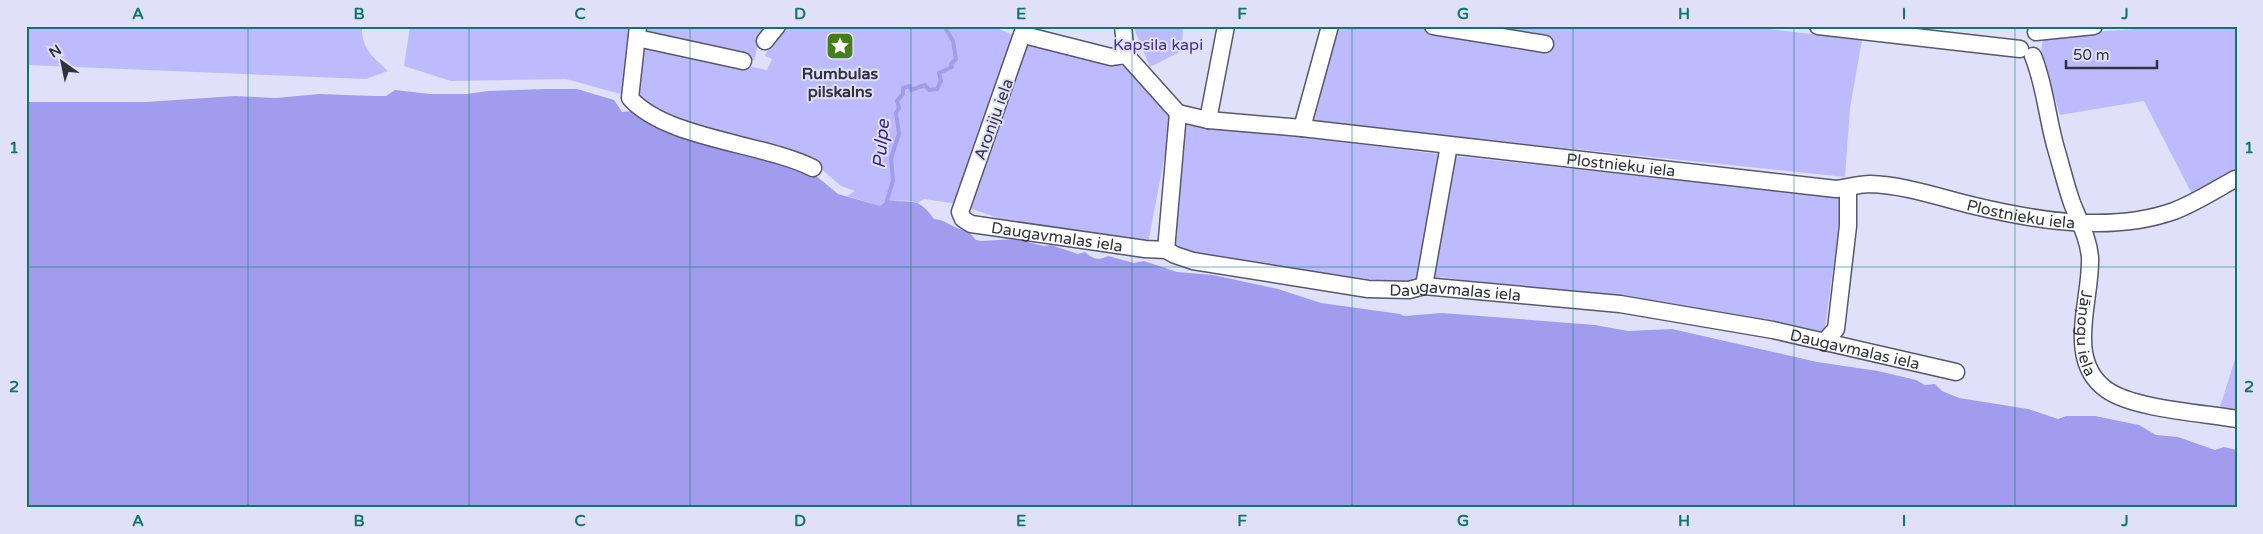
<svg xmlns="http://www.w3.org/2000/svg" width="2263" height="534" viewBox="0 0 2263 534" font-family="'Varela Round',sans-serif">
<rect width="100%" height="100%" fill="#e0e0fb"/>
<!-- green -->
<g fill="#bdbbfd">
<path d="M26 26H362C361 48 373 57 388 71L366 79 26 65Z"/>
<polygon points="410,26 629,26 624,95 566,79 451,81 404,66"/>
<polygon points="643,26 762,26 754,61 644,32"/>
<path d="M784 26H992L1018 37 958 204 924 199 918 203C908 199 898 202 887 200L880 206 847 196 855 191 841 186 805 155 690 127 642 104 637 85 642 45 767 70 772 59 765 56 773 36 779 39Z"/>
<polygon points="1133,26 1183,26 1182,51 1150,67"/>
<polygon points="1338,26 1744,26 1862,40 1850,108 1845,177 1314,122"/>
<polygon points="2182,26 2237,26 2237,185 2192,194 2144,101 2060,115 2041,53 2043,37 2060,34"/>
<polygon points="1028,44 1034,44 1134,69 1172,119 1147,248 1048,235 969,208"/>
<polygon points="1185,123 1438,154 1417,280 1390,282 1172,252"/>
<polygon points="1454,156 1843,198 1824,334 1442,277 1431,279"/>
<polygon points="2237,352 2237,412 2219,410 2235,359"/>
</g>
<!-- water -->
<path fill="#a19cee" d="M545 89H577L614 100 622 112 632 111 636 115 809 170 838 194 880 206 887 200C909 204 918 195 934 219 946 219 955 231 967 230L976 240 982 241 1015 239 1044 246 1051 245 1078 254 1085 252C1092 259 1099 261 1108 256L1134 263 1144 261 1177 272 1213 275 1278 289 1321 303 1400 314 1404 316 1442 313 1595 325 1628 331 1672 329 1817 362 1878 371 1916 380 1925 385 1935 384 1942 391 1959 398 2028 409 2058 419 2066 416H2095L2139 425 2156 435 2178 437 2215 450 2224 447 2237 450V508H26V102H146L235 96 276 98 319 94 373 96H386L395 90 430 94H467L488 91Z"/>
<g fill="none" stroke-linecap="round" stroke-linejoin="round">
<!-- stream -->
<polyline stroke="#a19cee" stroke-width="4" points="887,200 893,181 891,158 899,134 896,113 899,108 897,101 903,94 903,88 910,86 911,90 925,85 929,90 937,89 941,81 939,73 952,67 951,64 956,59 953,41 944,26"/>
<defs>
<g id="minor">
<path d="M638 26 630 98C666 139 763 143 813 168"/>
<path id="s1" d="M1025 26 960 212 963 219 971 224 1145 249 1166 250 1175 255 1193 261 1368 289 1409 290 1424 286 1620 304 1667 312 1773 330 1956 372"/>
<polyline points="1123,26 1126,55"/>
<polyline points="1433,26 1545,44"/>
<polyline points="1818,26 2020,49"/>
<polyline points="2036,32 2094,26"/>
<path id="s2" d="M1024 35 1111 57 1126 55 1178 113 1208 120 1302 128 1836 189C1847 188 1859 184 1870 184 1905 185 1941 198 1975 206 2038 221 2112 233 2174 211 2195 203 2215 190 2235 179"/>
<polyline points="637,38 743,61"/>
<polyline points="765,41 777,26"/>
<path id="s3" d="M2033 56C2046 88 2047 120 2057 152 2062 169 2066 186 2072 203 2079 221 2088 237 2090 257 2092 299 2064 360 2107 390 2134 409 2203 413 2237 419"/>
<polyline points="1208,120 1226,26"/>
<polyline points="1302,128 1330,26"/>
<polyline points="1166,250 1178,113"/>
<polyline points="1424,286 1449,145"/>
<polyline points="1825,341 1836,329 1848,226 1848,188"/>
</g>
</defs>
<!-- minor casing -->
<use href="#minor" stroke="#58576e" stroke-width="19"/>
<!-- minor -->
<use href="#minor" stroke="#fff" stroke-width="16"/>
</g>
<!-- grid -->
<path fill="none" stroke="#0f766e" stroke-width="1" stroke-opacity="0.55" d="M248 26V508M469 26V508M690 26V508M911 26V508M1132 26V508M1352 26V508M1573 26V508M1794 26V508M2015 26V508M26 267H2237"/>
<!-- icons -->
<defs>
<symbol id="sight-square" viewBox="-11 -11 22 22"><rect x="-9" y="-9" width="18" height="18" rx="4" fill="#447f1c" stroke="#e0e0fb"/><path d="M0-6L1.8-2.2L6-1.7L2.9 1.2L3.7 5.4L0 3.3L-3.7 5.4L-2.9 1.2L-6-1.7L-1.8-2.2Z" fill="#fff"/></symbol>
</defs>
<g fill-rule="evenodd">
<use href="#sight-square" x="824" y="30" width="32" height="32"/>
</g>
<g text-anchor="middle" stroke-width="4" stroke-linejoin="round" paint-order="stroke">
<!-- park labels -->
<g font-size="16" fill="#412f8d" stroke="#e0e0fb">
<text x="1158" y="50">Kapsila kapi</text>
</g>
<!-- poi labels -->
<g font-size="16" font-weight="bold" fill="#32323d" stroke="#e0e0fb">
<text x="840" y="79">Rumbulas<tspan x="840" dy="18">pilskalns</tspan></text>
</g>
<!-- street labels -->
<g font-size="16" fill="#32323d" stroke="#e0e0fb">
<text transform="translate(993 119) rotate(-70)" y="6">Aroniju iela</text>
<text dy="6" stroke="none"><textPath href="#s2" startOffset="629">Plostnieku iela</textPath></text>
<text dy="6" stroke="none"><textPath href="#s2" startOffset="1034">Plostnieku iela</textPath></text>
<text dy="6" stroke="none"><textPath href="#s1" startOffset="301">Daugavmalas iela</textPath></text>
<text dy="6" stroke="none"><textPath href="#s1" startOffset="705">Daugavmalas iela</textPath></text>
<text dy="6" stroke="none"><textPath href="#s3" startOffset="286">Jāņogu iela</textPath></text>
<text dy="6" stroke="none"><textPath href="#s1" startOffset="1110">Daugavmalas iela</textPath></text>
</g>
<!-- water labels -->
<g font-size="18" font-style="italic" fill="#392583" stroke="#e0e0fb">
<text transform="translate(881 144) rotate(-85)" y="6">Pulpe</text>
</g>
</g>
<!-- border -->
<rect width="2263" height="534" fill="none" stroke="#e0e0fb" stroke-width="55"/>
<!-- north arrow -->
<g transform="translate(62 62) rotate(327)" stroke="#e0e0fb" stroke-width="4" paint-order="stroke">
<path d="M0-4L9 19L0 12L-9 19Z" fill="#32323d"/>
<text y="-8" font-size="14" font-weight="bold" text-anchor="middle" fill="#32323d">N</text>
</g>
<!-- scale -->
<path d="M2066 60v8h91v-8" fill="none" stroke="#32323d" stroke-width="2.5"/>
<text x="2073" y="60" font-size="15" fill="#32323d" stroke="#e0e0fb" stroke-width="4" paint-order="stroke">50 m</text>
<rect x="28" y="28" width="2208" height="478" fill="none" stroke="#0f766e" stroke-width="2"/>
<g font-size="16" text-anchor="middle" font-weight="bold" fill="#0f766e">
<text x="138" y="19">A</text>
<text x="359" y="19">B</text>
<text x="580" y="19">C</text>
<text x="800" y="19">D</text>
<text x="1021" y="19">E</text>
<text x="1242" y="19">F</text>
<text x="1463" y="19">G</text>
<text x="1684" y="19">H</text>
<text x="1904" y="19">I</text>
<text x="2125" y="19">J</text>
<text x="14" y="153">1</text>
<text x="2249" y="153">1</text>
<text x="14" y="392">2</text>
<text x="2249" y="392">2</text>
<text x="138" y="526">A</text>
<text x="359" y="526">B</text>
<text x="580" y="526">C</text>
<text x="800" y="526">D</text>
<text x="1021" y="526">E</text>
<text x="1242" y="526">F</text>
<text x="1463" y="526">G</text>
<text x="1684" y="526">H</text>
<text x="1904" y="526">I</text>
<text x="2125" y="526">J</text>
</g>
</svg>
